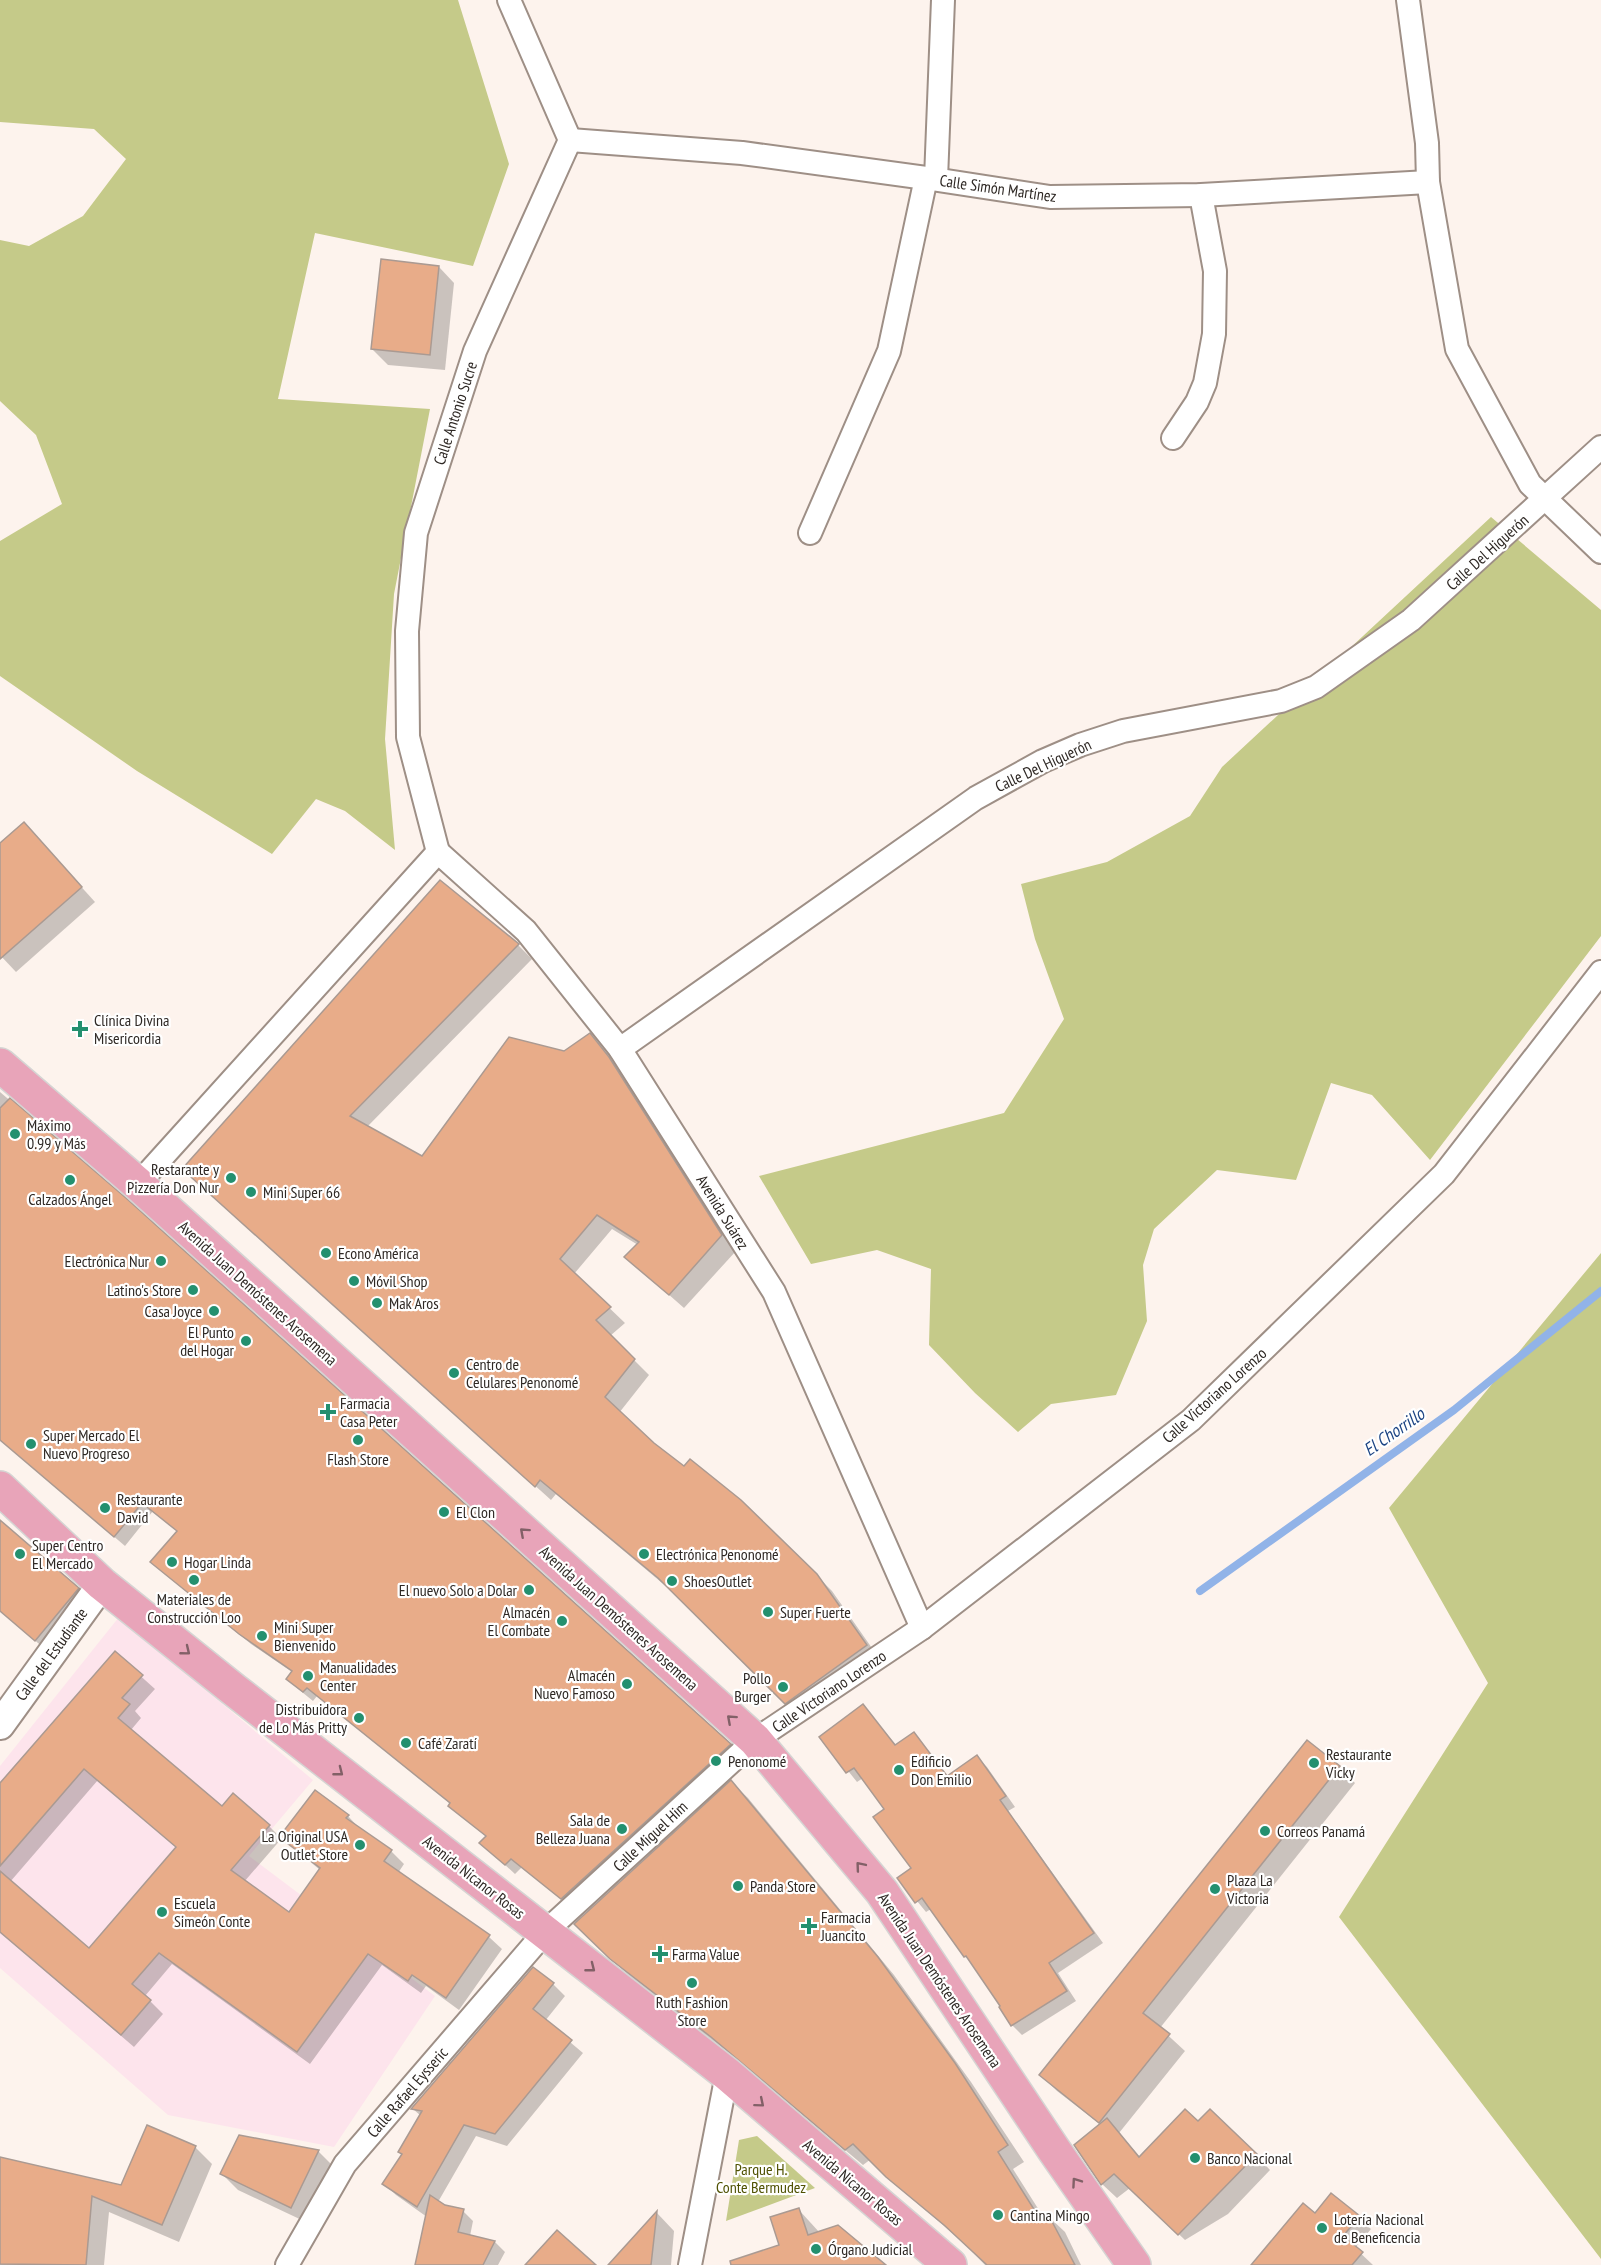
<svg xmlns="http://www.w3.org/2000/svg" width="1601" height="2265" viewBox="0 0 1601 2265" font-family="'PT Sans Narrow',sans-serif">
<rect width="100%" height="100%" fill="#fdf3ed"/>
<!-- education -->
<polygon fill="#fde4ec" points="119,1617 313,1780 249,1856 435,1996 334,2147 168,2115 0,1968 0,1766"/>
<!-- green -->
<g fill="#c5ca89">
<polygon points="0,0 458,0 509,164 473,266 315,233 278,399 430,409 394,594 385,739 395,850 345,811 316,799 272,854 137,771 0,676 0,541 62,504 36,435 0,401 0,240 29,246 83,216 126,159 94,129 0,122"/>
<polygon points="1491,517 1601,610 1601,936 1430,1160 1372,1095 1331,1083 1296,1180 1217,1170 1154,1229 1143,1265 1147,1321 1116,1395 1051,1404 1018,1432 975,1393 929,1345 931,1269 877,1250 811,1264 759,1176 1004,1113 1064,1019 1035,939 1021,884 1107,862 1190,816 1222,767"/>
<polygon points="1601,1253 1601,2259 1339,1917 1488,1683 1389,1508"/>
<polygon points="757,2136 815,2188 726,2221 739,2140"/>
</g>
<!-- shadow -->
<g fill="#0003" fill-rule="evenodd">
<polygon points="439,267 454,283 445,370 388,365 372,349"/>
<polygon points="38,839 95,902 16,972 0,955 0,845"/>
<polygon points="518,945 532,959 367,1127 422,1158 590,1035 624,1074 736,1251 684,1308 626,1257 638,1245 612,1229 574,1274 625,1323 610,1336 649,1375 619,1413 653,1444 816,1575 832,1591 881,1661 801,1718 674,1593 556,1494 551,1500 199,1183"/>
<polygon points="0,1092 125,1199 739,1754 572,1907 522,1867 515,1874 491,1852 487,1837 459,1815 450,1806 452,1804 317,1696 313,1701 297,1688 288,1679 292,1672 251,1644 162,1571 178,1532 153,1511 125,1546 0,1439"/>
<polygon points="0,1522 88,1599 46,1650 0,1610"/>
<path d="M115 1653 155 1689 135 1711 141 1718 131 1730 222 1808 269 1826 281 1838 348 1816 360 1829 391 1851 404 1864 398 1873 489 1937 502 1949 459 2010 426 1986 421 1993 382 1965 310 2064 172 1964 145 1996 163 2014 134 2047 0 1932V1785ZM98 1780 177 1848 89 1950 10 1882ZM282 1838 320 1870 289 1914 244 1882Z"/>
<polygon points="863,1706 897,1746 914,1734 949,1777 977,1757 987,1767 1015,1807 1008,1811 1103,1943 1058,1973 1076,2001 1022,2035 1012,2025 975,1966 965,1956 931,1909 926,1912 899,1879 914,1868 886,1809 863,1778 857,1782 821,1737"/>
<polygon points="1307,1742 1339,1767 1355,1783 1160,2028 1185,2051 1119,2133 1140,2157 1198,2123 1256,2155 1270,2170 1228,2214 1185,2240 1130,2188 1117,2198 1102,2184 1101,2125 1057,2091 1041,2075"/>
<polygon points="731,1782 748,1798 894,1975 971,2082 1024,2162 1013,2169 1044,2218 1048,2216 1065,2232 1081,2265 985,2265 963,2242 905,2193 871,2159 863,2165 729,2053 629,1976 576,1924"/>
<polygon points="553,1984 565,1996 545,2021 583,2053 507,2146 476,2136 438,2202 445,2207 463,2211 473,2221 470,2236 495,2242 505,2252 498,2265 416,2265 427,2217 396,2195 384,2183 403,2155 421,2116 413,2109"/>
<polygon points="195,2147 212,2164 179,2242 109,2212 104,2265 0,2265 0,2158 122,2187"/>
<polygon points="318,2151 334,2167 308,2223 238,2190 222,2174"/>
<polygon points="1332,2195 1371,2229 1355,2248 1373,2265 1253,2265 1315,2215"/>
<polygon points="799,2210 820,2233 884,2265 749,2265 781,2245"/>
<polygon points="657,2213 674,2231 671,2265 610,2265"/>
</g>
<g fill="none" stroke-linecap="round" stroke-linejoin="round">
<!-- stream -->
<polyline stroke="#91b3e8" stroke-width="8" points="1200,1591 1454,1410 1601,1291"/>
</g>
<!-- building -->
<g fill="#e8ac89" stroke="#aa9a92" stroke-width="1.5">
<polygon points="381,259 439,266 430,355 371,349"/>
<polygon points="24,822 82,887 0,959 0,843"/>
<polygon points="440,880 519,944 350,1116 422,1156 509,1037 564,1051 590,1033 609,1057 722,1235 669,1295 624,1257 639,1242 597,1215 560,1259 611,1307 596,1320 635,1359 605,1397 654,1443 684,1466 690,1459 741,1500 817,1574 867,1645 785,1704 658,1578 540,1480 535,1487 182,1169"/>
<polygon points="10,1098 126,1198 731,1744 561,1899 511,1859 505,1865 479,1843 486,1836 448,1806 450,1803 307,1688 303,1692 286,1679 292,1671 239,1634 150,1562 177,1531 142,1503 114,1537 0,1440 0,1108"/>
<polygon points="0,1520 79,1588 35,1641 0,1611"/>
<polygon points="115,1651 143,1675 122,1698 130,1704 118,1718 222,1806 233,1793 270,1825 231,1870 289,1912 320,1868 279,1837 315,1790 349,1815 346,1818 392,1850 384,1861 490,1935 446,1998 412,1975 408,1981 368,1954 297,2052 159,1953 132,1984 151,2000 121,2035 0,1932 0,1871 89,1948 176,1847 84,1769 0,1866 0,1783"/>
<polygon points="863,1704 895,1745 914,1732 947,1776 977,1755 1006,1796 1000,1800 1094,1933 1049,1963 1067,1991 1011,2026 999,2007 1000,2006 966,1956 964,1957 922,1898 915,1903 897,1878 911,1868 873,1817 884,1809 854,1768 846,1773 819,1737"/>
<polygon points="1307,1740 1340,1766 1143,2013 1170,2034 1099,2123 1039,2075"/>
<polygon points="731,1780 878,1957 955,2063 1008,2145 998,2152 1040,2219 1048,2214 1075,2265 987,2265 944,2225 886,2177 853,2144 845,2150 711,2037 610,1959 574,1924"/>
<polygon points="533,1967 554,1983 533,2009 572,2040 495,2134 464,2125 417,2207 382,2184 402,2154 398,2152 422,2111 411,2109"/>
<polygon points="1185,2109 1198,2121 1210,2109 1257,2154 1178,2235 1114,2174 1101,2185 1074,2145 1107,2118 1139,2157"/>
<polygon points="147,2125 196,2146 162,2225 92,2196 86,2265 0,2264 0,2157 121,2185"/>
<polygon points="239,2135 319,2150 291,2208 220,2174"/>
<polygon points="1331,2193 1360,2216 1343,2236 1363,2252 1352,2265 1251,2265 1303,2203 1315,2213"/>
<polygon points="430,2195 445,2205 464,2209 458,2232 495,2241 483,2265 415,2265"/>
<polygon points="799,2208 808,2235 838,2225 886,2265 731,2265 730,2261 779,2245 770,2217"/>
<polygon points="657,2211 651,2265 608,2265"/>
<polygon points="557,2230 596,2265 525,2265"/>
</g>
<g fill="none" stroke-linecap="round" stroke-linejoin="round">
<defs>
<g id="minor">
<polyline points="1408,0 1427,143 1428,182 1457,349 1530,484 1601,552"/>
<polyline points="570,140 742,153 926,178 1050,197 1201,195 1428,182"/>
<polyline points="936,179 943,0"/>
<polyline points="1173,438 1197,402 1205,383 1214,334 1215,271 1201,195"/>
<polyline points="810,533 889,351 926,178"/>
<polyline points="438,852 526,931 620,1049 774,1292 922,1628"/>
<polyline points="438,852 408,737 407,631 416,533 475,351 570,140 509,0"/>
<polyline points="620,1049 976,798 1043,761 1080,745 1123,731 1281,701 1316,687 1411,620 1601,447"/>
<polyline points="138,1184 438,852"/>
<polyline points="287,2265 345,2164 545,1932 755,1740 922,1628 1191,1420 1444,1174 1601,972"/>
<polyline points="690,2265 727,2074"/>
</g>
<polyline id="tertiary" points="0,1725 102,1584"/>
<g id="primary">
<polyline points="0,1065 138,1184 755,1740 882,1892 1054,2150 1134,2265"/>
<polyline points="0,1488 102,1584 233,1689 727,2074 950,2265"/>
</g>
</defs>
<!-- minor casing -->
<use href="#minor" stroke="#9e8f86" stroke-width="26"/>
<!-- tertiary casing -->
<use href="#tertiary" stroke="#9e8f86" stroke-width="32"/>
<!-- primary casing -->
<use href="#primary" stroke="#d5d4d3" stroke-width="36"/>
<!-- minor -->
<use href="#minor" stroke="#fff" stroke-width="22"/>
<!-- tertiary -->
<use href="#tertiary" stroke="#fff" stroke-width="28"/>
<!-- primary -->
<use href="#primary" stroke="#e8a4b9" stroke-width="33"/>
</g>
<!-- one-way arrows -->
<defs><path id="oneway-chevron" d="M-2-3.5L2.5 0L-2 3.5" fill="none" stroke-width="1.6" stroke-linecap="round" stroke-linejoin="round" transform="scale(1.5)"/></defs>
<g stroke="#826067">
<use href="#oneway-chevron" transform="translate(524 1532) rotate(-138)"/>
<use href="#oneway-chevron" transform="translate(186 1651) rotate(39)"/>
<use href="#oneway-chevron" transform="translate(731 1719) rotate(-138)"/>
<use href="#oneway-chevron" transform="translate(339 1772) rotate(38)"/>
<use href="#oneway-chevron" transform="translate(860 1866) rotate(-130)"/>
<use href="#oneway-chevron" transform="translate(591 1968) rotate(38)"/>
<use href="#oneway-chevron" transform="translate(760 2103) rotate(40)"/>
<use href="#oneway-chevron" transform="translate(1076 2182) rotate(-125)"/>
</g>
<!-- markers -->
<g fill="#24906f" stroke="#fff" stroke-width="2">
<path d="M77 1020h6v6h6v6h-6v6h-6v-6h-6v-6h6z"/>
<circle cx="15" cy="1134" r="6"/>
<circle cx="231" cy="1178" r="6"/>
<circle cx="70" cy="1180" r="6"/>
<circle cx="251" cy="1192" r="6"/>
<circle cx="326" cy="1253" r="6"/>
<circle cx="161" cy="1261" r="6"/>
<circle cx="354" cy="1281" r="6"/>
<circle cx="193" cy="1290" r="6"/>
<circle cx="377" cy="1303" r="6"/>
<circle cx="214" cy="1311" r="6"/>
<circle cx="246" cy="1341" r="6"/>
<circle cx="454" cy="1373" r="6"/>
<path d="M325 1403h6v6h6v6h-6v6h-6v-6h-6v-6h6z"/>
<circle cx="358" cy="1440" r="6"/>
<circle cx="31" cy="1444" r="6"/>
<circle cx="105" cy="1508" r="6"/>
<circle cx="444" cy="1512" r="6"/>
<circle cx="20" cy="1554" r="6"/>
<circle cx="644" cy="1554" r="6"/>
<circle cx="172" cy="1562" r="6"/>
<circle cx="194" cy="1580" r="6"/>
<circle cx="672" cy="1581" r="6"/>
<circle cx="529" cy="1590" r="6"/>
<circle cx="768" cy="1612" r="6"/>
<circle cx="562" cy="1621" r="6"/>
<circle cx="262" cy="1636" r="6"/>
<circle cx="308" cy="1676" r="6"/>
<circle cx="627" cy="1684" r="6"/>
<circle cx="783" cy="1687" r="6"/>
<circle cx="359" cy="1718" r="6"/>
<circle cx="406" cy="1743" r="6"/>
<circle cx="716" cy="1761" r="6"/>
<circle cx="1314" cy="1763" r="6"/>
<circle cx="899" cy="1770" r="6"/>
<circle cx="622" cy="1829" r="6"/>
<circle cx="1265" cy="1831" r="6"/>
<circle cx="360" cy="1845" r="6"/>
<circle cx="738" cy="1886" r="6"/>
<circle cx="1215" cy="1889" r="6"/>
<circle cx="162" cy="1912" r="6"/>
<path d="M806 1917h6v6h6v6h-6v6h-6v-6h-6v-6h6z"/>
<path d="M657 1945h6v6h6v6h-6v6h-6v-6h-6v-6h6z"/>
<circle cx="692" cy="1983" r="6"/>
<circle cx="1195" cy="2158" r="6"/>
<circle cx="998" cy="2215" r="6"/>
<circle cx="1322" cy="2228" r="6"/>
<circle cx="816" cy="2249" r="6"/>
</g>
<g text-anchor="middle" stroke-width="4.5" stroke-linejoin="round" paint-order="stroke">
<!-- street labels -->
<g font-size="16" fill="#2e2824" stroke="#fff">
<text transform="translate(998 188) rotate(8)" y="6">Calle Simón Martínez</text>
<text transform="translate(455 413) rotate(-72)" y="6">Calle Antonio Sucre</text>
<text transform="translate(1487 552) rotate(-42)" y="6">Calle Del Higuerón</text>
<text transform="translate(1043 765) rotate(-25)" y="6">Calle Del Higuerón</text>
<text transform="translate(723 1212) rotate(58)" y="6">Avenida Suárez</text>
<text transform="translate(258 1293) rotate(42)" y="6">Avenida Juan Demóstenes Arosemena</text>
<text transform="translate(1214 1395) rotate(-42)" y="6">Calle Victoriano Lorenzo</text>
<text transform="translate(619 1618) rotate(42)" y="6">Avenida Juan Demóstenes Arosemena</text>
<text transform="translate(51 1654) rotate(-54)" y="6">Calle del Estudiante</text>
<text transform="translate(829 1691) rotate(-34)" y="6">Calle Victoriano Lorenzo</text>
<text transform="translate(650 1836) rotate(-43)" y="6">Calle Miguel Him</text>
<text transform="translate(474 1877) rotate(38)" y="6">Avenida Nicanor Rosas</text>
<text transform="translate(940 1980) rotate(56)" y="6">Avenida Juan Demóstenes Arosemena</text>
<text transform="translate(407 2092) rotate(-49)" y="6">Calle Rafael Eysseric</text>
<text transform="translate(853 2182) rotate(40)" y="6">Avenida Nicanor Rosas</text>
</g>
<!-- poi labels -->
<g font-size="16" fill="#2e2824" stroke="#fff" text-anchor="start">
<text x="94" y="1026">Clínica Divina<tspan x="94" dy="18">Misericordia</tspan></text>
<text x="27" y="1131">Máximo<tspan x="27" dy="18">0.99 y Más</tspan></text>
<text x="219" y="1175" text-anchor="end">Restarante y<tspan x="219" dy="18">Pizzería Don Nur</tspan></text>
<text x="263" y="1198">Mini Super 66</text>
<text x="70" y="1205" text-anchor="middle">Calzados Ángel</text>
<text x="338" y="1259">Econo América</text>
<text x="149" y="1267" text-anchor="end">Electrónica Nur</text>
<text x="366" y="1287">Móvil Shop</text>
<text x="181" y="1296" text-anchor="end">Latino's Store</text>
<text x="389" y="1309">Mak Aros</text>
<text x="202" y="1317" text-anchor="end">Casa Joyce</text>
<text x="234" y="1338" text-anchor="end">El Punto<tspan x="234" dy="18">del Hogar</tspan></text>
<text x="466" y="1370">Centro de<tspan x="466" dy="18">Celulares Penonomé</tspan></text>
<text x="340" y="1409">Farmacia<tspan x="340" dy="18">Casa Peter</tspan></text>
<text x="43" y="1441">Super Mercado El<tspan x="43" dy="18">Nuevo Progreso</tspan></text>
<text x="358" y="1465" text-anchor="middle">Flash Store</text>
<text x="117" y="1505">Restaurante<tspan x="117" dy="18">David</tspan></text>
<text x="456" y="1518">El Clon</text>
<text x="32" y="1551">Super Centro<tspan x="32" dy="18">El Mercado</tspan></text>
<text x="656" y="1560">Electrónica Penonomé</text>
<text x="184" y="1568">Hogar Linda</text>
<text x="684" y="1587">ShoesOutlet</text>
<text x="517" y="1596" text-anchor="end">El nuevo Solo a Dolar</text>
<text x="194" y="1605" text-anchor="middle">Materiales de<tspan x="194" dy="18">Construcción Loo</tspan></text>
<text x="550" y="1618" text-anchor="end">Almacén<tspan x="550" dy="18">El Combate</tspan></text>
<text x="780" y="1618">Super Fuerte</text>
<text x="274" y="1633">Mini Super<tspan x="274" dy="18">Bienvenido</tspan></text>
<text x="320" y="1673">Manualidades<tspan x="320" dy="18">Center</tspan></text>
<text x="615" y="1681" text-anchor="end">Almacén<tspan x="615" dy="18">Nuevo Famoso</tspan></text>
<text x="771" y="1684" text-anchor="end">Pollo<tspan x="771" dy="18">Burger</tspan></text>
<text x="347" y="1715" text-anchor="end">Distribuidora<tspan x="347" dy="18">de Lo Más Pritty</tspan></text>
<text x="418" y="1749">Café Zaratí</text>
<text x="1326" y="1760">Restaurante<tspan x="1326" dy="18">Vicky</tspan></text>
<text x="728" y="1767">Penonomé</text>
<text x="911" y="1767">Edificio<tspan x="911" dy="18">Don Emilio</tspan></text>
<text x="610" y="1826" text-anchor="end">Sala de<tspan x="610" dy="18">Belleza Juana</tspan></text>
<text x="1277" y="1837">Correos Panamá</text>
<text x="348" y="1842" text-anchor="end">La Original USA<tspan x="348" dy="18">Outlet Store</tspan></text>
<text x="1227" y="1886">Plaza La<tspan x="1227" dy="18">Victoria</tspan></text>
<text x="750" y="1892">Panda Store</text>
<text x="174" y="1909">Escuela<tspan x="174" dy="18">Simeón Conte</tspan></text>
<text x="821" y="1923">Farmacia<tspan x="821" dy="18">Juancito</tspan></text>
<text x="672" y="1960">Farma Value</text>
<text x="692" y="2008" text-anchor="middle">Ruth Fashion<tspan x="692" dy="18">Store</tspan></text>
<text x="1207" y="2164">Banco Nacional</text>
<text x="1010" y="2221">Cantina Mingo</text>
<text x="1334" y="2225">Lotería Nacional<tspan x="1334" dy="18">de Beneficencia</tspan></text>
<text x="828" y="2255">Órgano Judicial</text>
</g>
<!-- park labels -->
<g font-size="16" fill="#505203" stroke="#fff">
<text x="761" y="2175">Parque H.<tspan x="761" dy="18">Conte Bermudez</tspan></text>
</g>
<!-- water labels -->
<g font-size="18" font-style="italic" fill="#1d4584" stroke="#fff">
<text transform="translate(1394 1432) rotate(-35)" y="6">El Chorrillo</text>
</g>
</g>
</svg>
